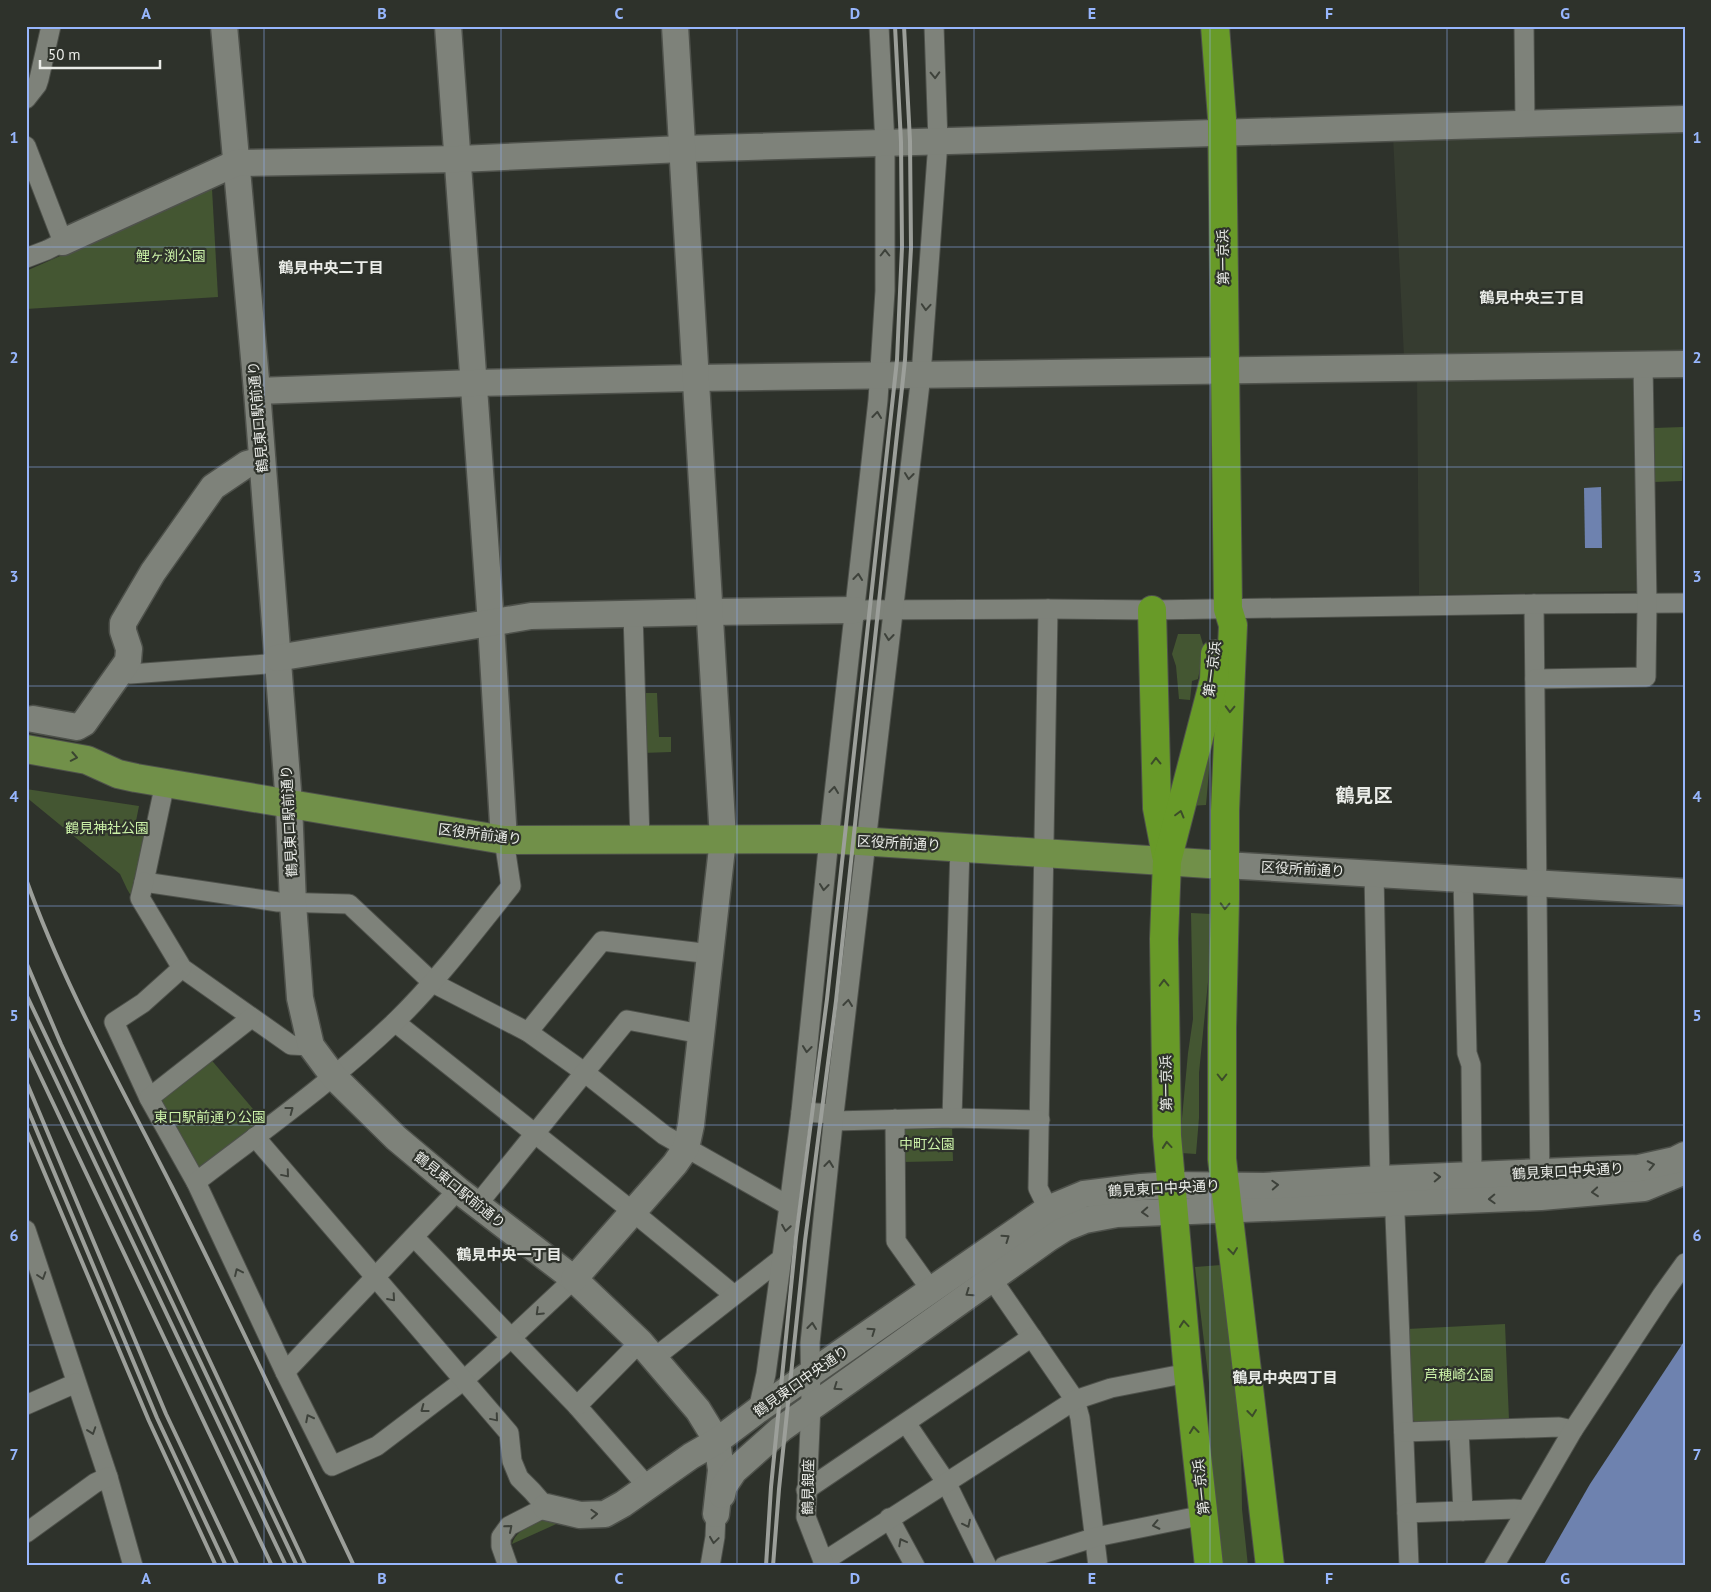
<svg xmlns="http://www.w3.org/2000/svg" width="1711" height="1592" viewBox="0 0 1711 1592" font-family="'PT Sans','Noto Sans JP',sans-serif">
<rect width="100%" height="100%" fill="#2e322b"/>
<!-- built -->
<g fill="#363c30">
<polygon points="1685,131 1685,350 1404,357 1393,136"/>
<polygon points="1638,373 1640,591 1419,595 1417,376"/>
</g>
<!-- green -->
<g fill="#445632">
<polygon points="212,189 218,297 26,309 26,271"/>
<polygon points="1683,427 1682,481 1654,482 1654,428"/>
<polygon points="1178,634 1200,634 1204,648 1198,679 1192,681 1190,700 1179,699 1176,666 1172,654"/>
<polygon points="640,693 657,693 659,737 671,737 671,752 642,753"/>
<polygon points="1211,747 1206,805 1189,806 1206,751"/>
<polygon points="26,789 139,806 134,831 150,834 134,901 127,889 120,874 26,797"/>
<polygon points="1191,913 1212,914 1210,962 1199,1073 1199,1118 1196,1154 1181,1153 1180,1140 1188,1053 1193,1019"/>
<polygon points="208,1056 264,1122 200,1175 158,1097"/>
<polygon points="952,1125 953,1161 903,1162 902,1127"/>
<polygon points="1221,1265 1241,1439 1242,1509 1248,1566 1222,1566 1209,1446 1209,1383 1195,1267"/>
<polygon points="1505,1324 1509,1420 1418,1424 1413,1420 1407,1329"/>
<path d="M543 1519 563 1521 512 1544C516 1530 531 1525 543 1519Z"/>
</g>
<!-- water -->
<g fill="#6e82af">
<polygon points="1601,487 1602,548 1585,548 1584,488"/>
<polygon points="1685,1340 1685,1566 1543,1566 1590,1484"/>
</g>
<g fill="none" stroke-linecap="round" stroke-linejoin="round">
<defs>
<g id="street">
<polyline points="1524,26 1525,124"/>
<polyline points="26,99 37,85 39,79 51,26"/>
<polyline points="26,146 63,242 47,250 26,258"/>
<polyline points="1534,604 1540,1185"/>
<polyline points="1048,609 1038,1188 1053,1219"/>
<polyline points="855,610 1048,609 1152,610 1534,604 1685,603"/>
<polyline points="633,614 640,840"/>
<polyline points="123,668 130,674 254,665 266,664 277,658"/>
<polyline points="1535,679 1646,677 1647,604 1643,364"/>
<polyline points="165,783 144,882 278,902 349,904 433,983 528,1032 584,1072 664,1135 789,1206"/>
<polyline points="1374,873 1380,1179"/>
<polyline points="1463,878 1467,1053 1471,1065 1472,1175"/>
<polyline points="144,882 140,898 182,968 291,1045 311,1046"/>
<polyline points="182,968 143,1003 114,1022 149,1098 196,1182 285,1372 332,1466 377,1446 464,1380 511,1338 574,1279"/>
<polyline points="395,1022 632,1211 734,1295"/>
<polyline points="528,1032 602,941 711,954"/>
<polyline points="149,1098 251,1018"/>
<polyline points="801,1112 834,1114"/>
<polyline points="952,1118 960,847"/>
<polyline points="895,1119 896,1241 931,1290"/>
<polyline points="834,1121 952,1118 1040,1120"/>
<polyline points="255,1137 509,1433 512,1461 519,1478 532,1491 546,1507 509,1526 501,1537 501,1546 508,1566"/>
<path d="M196 1182C264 1130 333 1081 395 1022 438 980 474 932 511 886L504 840"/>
<polyline points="1394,1190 1409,1566"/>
<polyline points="477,1205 627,1020 701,1034"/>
<polyline points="26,1230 108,1477 133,1566"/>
<polyline points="414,1237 577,1406 647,1486"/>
<polyline points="985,1269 1075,1400 1080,1418 1098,1566"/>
<polyline points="654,1358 781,1259"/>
<polyline points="285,1372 458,1190"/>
<polyline points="26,1405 76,1383"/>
<polyline points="577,1406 640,1342"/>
<polyline points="758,1410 766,1374 789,1206 801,1112 829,839 878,400 885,291 885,144 879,26"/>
<polyline points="906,1423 946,1482 987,1566"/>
<polyline points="1459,1431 1463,1511"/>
<polyline points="1404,1432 1559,1427 1573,1430"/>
<polyline points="806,1490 1032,1337"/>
<polyline points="1407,1513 1514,1509 1526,1510"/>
<polyline points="889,1518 915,1566"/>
<polyline points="26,1533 95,1483 108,1477"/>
<polyline points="823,1562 1075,1400 1111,1388 1188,1373"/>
<polyline points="710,1566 715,1537 716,1514"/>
<polyline points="825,1566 806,1517 811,1405 810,1343 834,1114 921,375 938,142 934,26"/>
<polyline points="1004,1566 1096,1537 1204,1515"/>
<polyline points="1494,1566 1573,1430 1662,1295 1685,1263"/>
</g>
<g id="secondary">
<polyline points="224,26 257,391 289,804 293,904 300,998 311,1046 334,1077 396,1138 458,1190 574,1279 640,1342 698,1410 717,1441 721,1470 716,1514"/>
<polyline points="448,26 491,624 504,840"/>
<polyline points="63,242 236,163 459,159 682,149 1685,119"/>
<polyline points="257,391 474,383 695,378 1685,364"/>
<polyline points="277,658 531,616 710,612 855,610"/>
<polyline points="33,719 77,727 84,723 128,661 129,649 123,631 123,623 153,572 213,487 247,464 262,460"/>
<polyline points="1224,865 1685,892"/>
<polyline points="574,1279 675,1164 686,1148 691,1125 723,839 675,26"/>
<polyline points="722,1495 724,1486 734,1471 781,1429 1049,1238 1065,1228 1085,1220 1117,1214 1541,1197 1644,1188 1685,1171"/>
<polyline points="546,1507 580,1515 605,1514 623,1504 691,1456 717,1441 758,1410 1048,1209 1084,1194 1141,1187 1171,1185 1264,1186 1380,1179 1639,1168 1675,1160 1685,1155"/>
</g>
<polyline id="primary" points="26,749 87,760 118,774 136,778 504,840 829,839 1224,865"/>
<g id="highway">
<polyline points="1215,26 1222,118 1228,609 1233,625 1225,811 1225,899 1222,1028 1222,1159 1270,1566"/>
<polyline points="1152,610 1157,808 1166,855"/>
<polyline points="1209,1566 1188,1373 1167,1136 1164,939 1167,861 1214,680 1215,654"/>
</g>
</defs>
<!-- street casing -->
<use href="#street" stroke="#4e514b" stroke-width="21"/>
<!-- secondary casing -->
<use href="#secondary" stroke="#4e514b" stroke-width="29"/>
<!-- primary casing -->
<use href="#primary" stroke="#4e514b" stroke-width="30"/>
<!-- highway casing -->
<use href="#highway" stroke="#4e514b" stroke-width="30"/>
<!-- street -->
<use href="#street" stroke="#7e827a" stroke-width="19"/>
<!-- secondary -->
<use href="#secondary" stroke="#7e827a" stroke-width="26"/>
<!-- primary -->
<use href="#primary" stroke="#719049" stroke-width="28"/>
<!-- highway -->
<use href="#highway" stroke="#689a28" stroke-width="28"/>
<!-- rail -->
<g stroke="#9c9f9a" stroke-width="4">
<path d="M26 879C64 986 121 1086 172 1187 235 1312 294 1439 354 1566"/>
<polyline points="26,962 61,1044 306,1566"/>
<polyline points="26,994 297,1566"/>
<polyline points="26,1017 286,1566"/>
<polyline points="26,1046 272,1566"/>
<polyline points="26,1081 166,1414 238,1566"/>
<polyline points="26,1105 157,1418 226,1566"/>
<polyline points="26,1129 149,1421 216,1566"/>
<polyline points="766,1566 771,1487 796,1237 827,999 897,360 902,247 901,142 895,26"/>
<polyline points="773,1566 779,1489 805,1241 836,1001 905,360 911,248 910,141 904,26"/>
</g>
</g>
<!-- one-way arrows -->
<defs><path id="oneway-chevron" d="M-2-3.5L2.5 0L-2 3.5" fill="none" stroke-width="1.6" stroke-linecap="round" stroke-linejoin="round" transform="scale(1.25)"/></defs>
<g stroke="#3e423b">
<use href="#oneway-chevron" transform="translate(935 75) rotate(88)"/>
<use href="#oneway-chevron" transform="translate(885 253) rotate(-90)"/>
<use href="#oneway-chevron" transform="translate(926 307) rotate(94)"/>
<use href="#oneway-chevron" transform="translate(877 415) rotate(-84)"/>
<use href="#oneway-chevron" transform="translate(909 476) rotate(97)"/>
<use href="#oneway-chevron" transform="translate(858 577) rotate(-84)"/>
<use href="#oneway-chevron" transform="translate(889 637) rotate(96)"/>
<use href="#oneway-chevron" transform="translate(834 790) rotate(-84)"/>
<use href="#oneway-chevron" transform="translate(824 887) rotate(96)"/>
<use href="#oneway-chevron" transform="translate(848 1003) rotate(-83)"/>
<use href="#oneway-chevron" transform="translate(807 1049) rotate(96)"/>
<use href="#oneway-chevron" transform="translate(290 1110) rotate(-37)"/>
<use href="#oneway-chevron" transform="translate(829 1164) rotate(-84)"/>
<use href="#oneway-chevron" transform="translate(1651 1165) rotate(-12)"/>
<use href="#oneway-chevron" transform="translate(286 1174) rotate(50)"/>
<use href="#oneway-chevron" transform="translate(1437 1177) rotate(-2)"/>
<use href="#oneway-chevron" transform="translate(1275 1185) rotate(-3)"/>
<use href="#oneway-chevron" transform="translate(1595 1192) rotate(175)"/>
<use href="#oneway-chevron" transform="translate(1492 1199) rotate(178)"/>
<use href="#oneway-chevron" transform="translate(1145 1212) rotate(177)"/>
<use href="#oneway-chevron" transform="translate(786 1228) rotate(99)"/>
<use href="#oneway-chevron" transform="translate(1006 1238) rotate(-35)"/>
<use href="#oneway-chevron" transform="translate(238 1272) rotate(-115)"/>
<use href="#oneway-chevron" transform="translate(42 1276) rotate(72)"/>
<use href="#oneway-chevron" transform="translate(969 1293) rotate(145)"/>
<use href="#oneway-chevron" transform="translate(392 1298) rotate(49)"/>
<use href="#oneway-chevron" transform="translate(539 1312) rotate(136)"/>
<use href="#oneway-chevron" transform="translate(812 1326) rotate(-84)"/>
<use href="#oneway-chevron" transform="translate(872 1331) rotate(-35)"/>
<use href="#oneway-chevron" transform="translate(837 1387) rotate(145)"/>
<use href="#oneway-chevron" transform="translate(424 1409) rotate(143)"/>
<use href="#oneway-chevron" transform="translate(309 1418) rotate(-117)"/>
<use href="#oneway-chevron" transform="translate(495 1418) rotate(50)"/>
<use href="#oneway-chevron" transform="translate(92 1431) rotate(71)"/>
<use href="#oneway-chevron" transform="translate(594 1514) rotate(-2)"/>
<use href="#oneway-chevron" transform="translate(967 1524) rotate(64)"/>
<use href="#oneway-chevron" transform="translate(1156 1525) rotate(168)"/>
<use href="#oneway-chevron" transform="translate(509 1528) rotate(-41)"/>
<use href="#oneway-chevron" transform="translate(714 1540) rotate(98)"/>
<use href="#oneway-chevron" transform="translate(902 1542) rotate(-118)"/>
</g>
<g stroke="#3c4c2a">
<use href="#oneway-chevron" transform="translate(1230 709) rotate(92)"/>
<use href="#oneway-chevron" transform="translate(1156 761) rotate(-91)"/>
<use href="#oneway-chevron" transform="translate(1180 814) rotate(-75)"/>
<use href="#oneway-chevron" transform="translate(1225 906) rotate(92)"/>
<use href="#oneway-chevron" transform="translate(1164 983) rotate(-91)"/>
<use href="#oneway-chevron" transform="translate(1222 1077) rotate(90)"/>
<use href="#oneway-chevron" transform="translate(1167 1145) rotate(-95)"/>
<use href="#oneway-chevron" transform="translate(1233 1251) rotate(83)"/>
<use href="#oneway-chevron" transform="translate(1184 1324) rotate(-95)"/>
<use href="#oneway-chevron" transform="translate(1252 1413) rotate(83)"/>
<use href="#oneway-chevron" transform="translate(1194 1430) rotate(-96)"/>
</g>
<use stroke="#3b4531" href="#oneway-chevron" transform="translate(74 757) rotate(11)"/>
<!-- grid -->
<path fill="none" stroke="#97b6fd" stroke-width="1" stroke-opacity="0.55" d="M264 26V1566M501 26V1566M737 26V1566M974 26V1566M1210 26V1566M1447 26V1566M26 247H1685M26 467H1685M26 686H1685M26 906H1685M26 1125H1685M26 1345H1685"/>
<g text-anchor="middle" stroke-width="4.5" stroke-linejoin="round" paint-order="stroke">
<!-- park labels -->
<g font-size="14" fill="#caf0a7" stroke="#2e322b">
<text x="171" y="261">鯉ヶ渕公園</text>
<text x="107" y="833">鶴見神社公園</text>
<text x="210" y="1122">東口駅前通り公園</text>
<text x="927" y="1149">中町公園</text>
<text x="1459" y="1380">芦穂崎公園</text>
</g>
<!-- street labels -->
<g font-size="14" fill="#eaece8" stroke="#2e322b">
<text transform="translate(1223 257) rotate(-91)" y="5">第一京浜</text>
<text transform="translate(258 417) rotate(-95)" y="5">鶴見東口駅前通り</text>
<text transform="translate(1212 669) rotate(-83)" y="5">第一京浜</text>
<text transform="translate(289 821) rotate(-93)" y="5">鶴見東口駅前通り</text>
<text transform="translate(480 834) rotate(7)" y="5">区役所前通り</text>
<text transform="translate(899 843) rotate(3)" y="5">区役所前通り</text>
<text transform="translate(1303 869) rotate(3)" y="5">区役所前通り</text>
<text transform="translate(1166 1083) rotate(-91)" y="5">第一京浜</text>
<text transform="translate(1568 1171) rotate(-3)" y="5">鶴見東口中央通り</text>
<text transform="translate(1164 1188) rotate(-3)" y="5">鶴見東口中央通り</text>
<text transform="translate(460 1190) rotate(39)" y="5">鶴見東口駅前通り</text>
<text transform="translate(801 1381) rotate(-35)" y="5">鶴見東口中央通り</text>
<text transform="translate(808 1487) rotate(-89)" y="5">鶴見銀座</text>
<text transform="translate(1201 1487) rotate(-96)" y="5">第一京浜</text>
</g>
<!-- neighbourhood labels -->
<g font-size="15" font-weight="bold" fill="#eaece8" stroke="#2e322b">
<text x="331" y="273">鶴見中央二丁目</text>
<text x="1532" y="303">鶴見中央三丁目</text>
<text x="509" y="1260">鶴見中央一丁目</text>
<text x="1285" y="1383">鶴見中央四丁目</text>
</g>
<!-- district labels -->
<g font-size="19" font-weight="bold" fill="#eaece8" stroke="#2e322b">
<text x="1364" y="802">鶴見区</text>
</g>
</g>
<!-- border -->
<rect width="1711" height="1592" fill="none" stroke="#2e322b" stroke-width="55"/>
<!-- scale -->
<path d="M40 60v8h120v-8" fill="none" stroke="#eaece8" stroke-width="2.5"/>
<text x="48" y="60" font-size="15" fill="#eaece8" stroke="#2e322b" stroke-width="4" paint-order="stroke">50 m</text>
<rect x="28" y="28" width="1656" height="1536" fill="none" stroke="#97b6fd" stroke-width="2"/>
<g font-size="16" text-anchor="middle" font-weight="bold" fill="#97b6fd">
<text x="146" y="19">A</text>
<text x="382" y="19">B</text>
<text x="619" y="19">C</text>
<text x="855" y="19">D</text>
<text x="1092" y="19">E</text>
<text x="1329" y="19">F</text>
<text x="1565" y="19">G</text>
<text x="14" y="143">1</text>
<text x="1697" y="143">1</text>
<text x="14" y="363">2</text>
<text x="1697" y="363">2</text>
<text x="14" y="582">3</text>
<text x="1697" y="582">3</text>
<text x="14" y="802">4</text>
<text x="1697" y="802">4</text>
<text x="14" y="1021">5</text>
<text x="1697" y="1021">5</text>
<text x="14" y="1241">6</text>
<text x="1697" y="1241">6</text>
<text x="14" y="1460">7</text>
<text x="1697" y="1460">7</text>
<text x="146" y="1584">A</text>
<text x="382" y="1584">B</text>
<text x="619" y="1584">C</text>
<text x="855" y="1584">D</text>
<text x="1092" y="1584">E</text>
<text x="1329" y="1584">F</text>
<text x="1565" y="1584">G</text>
</g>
</svg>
